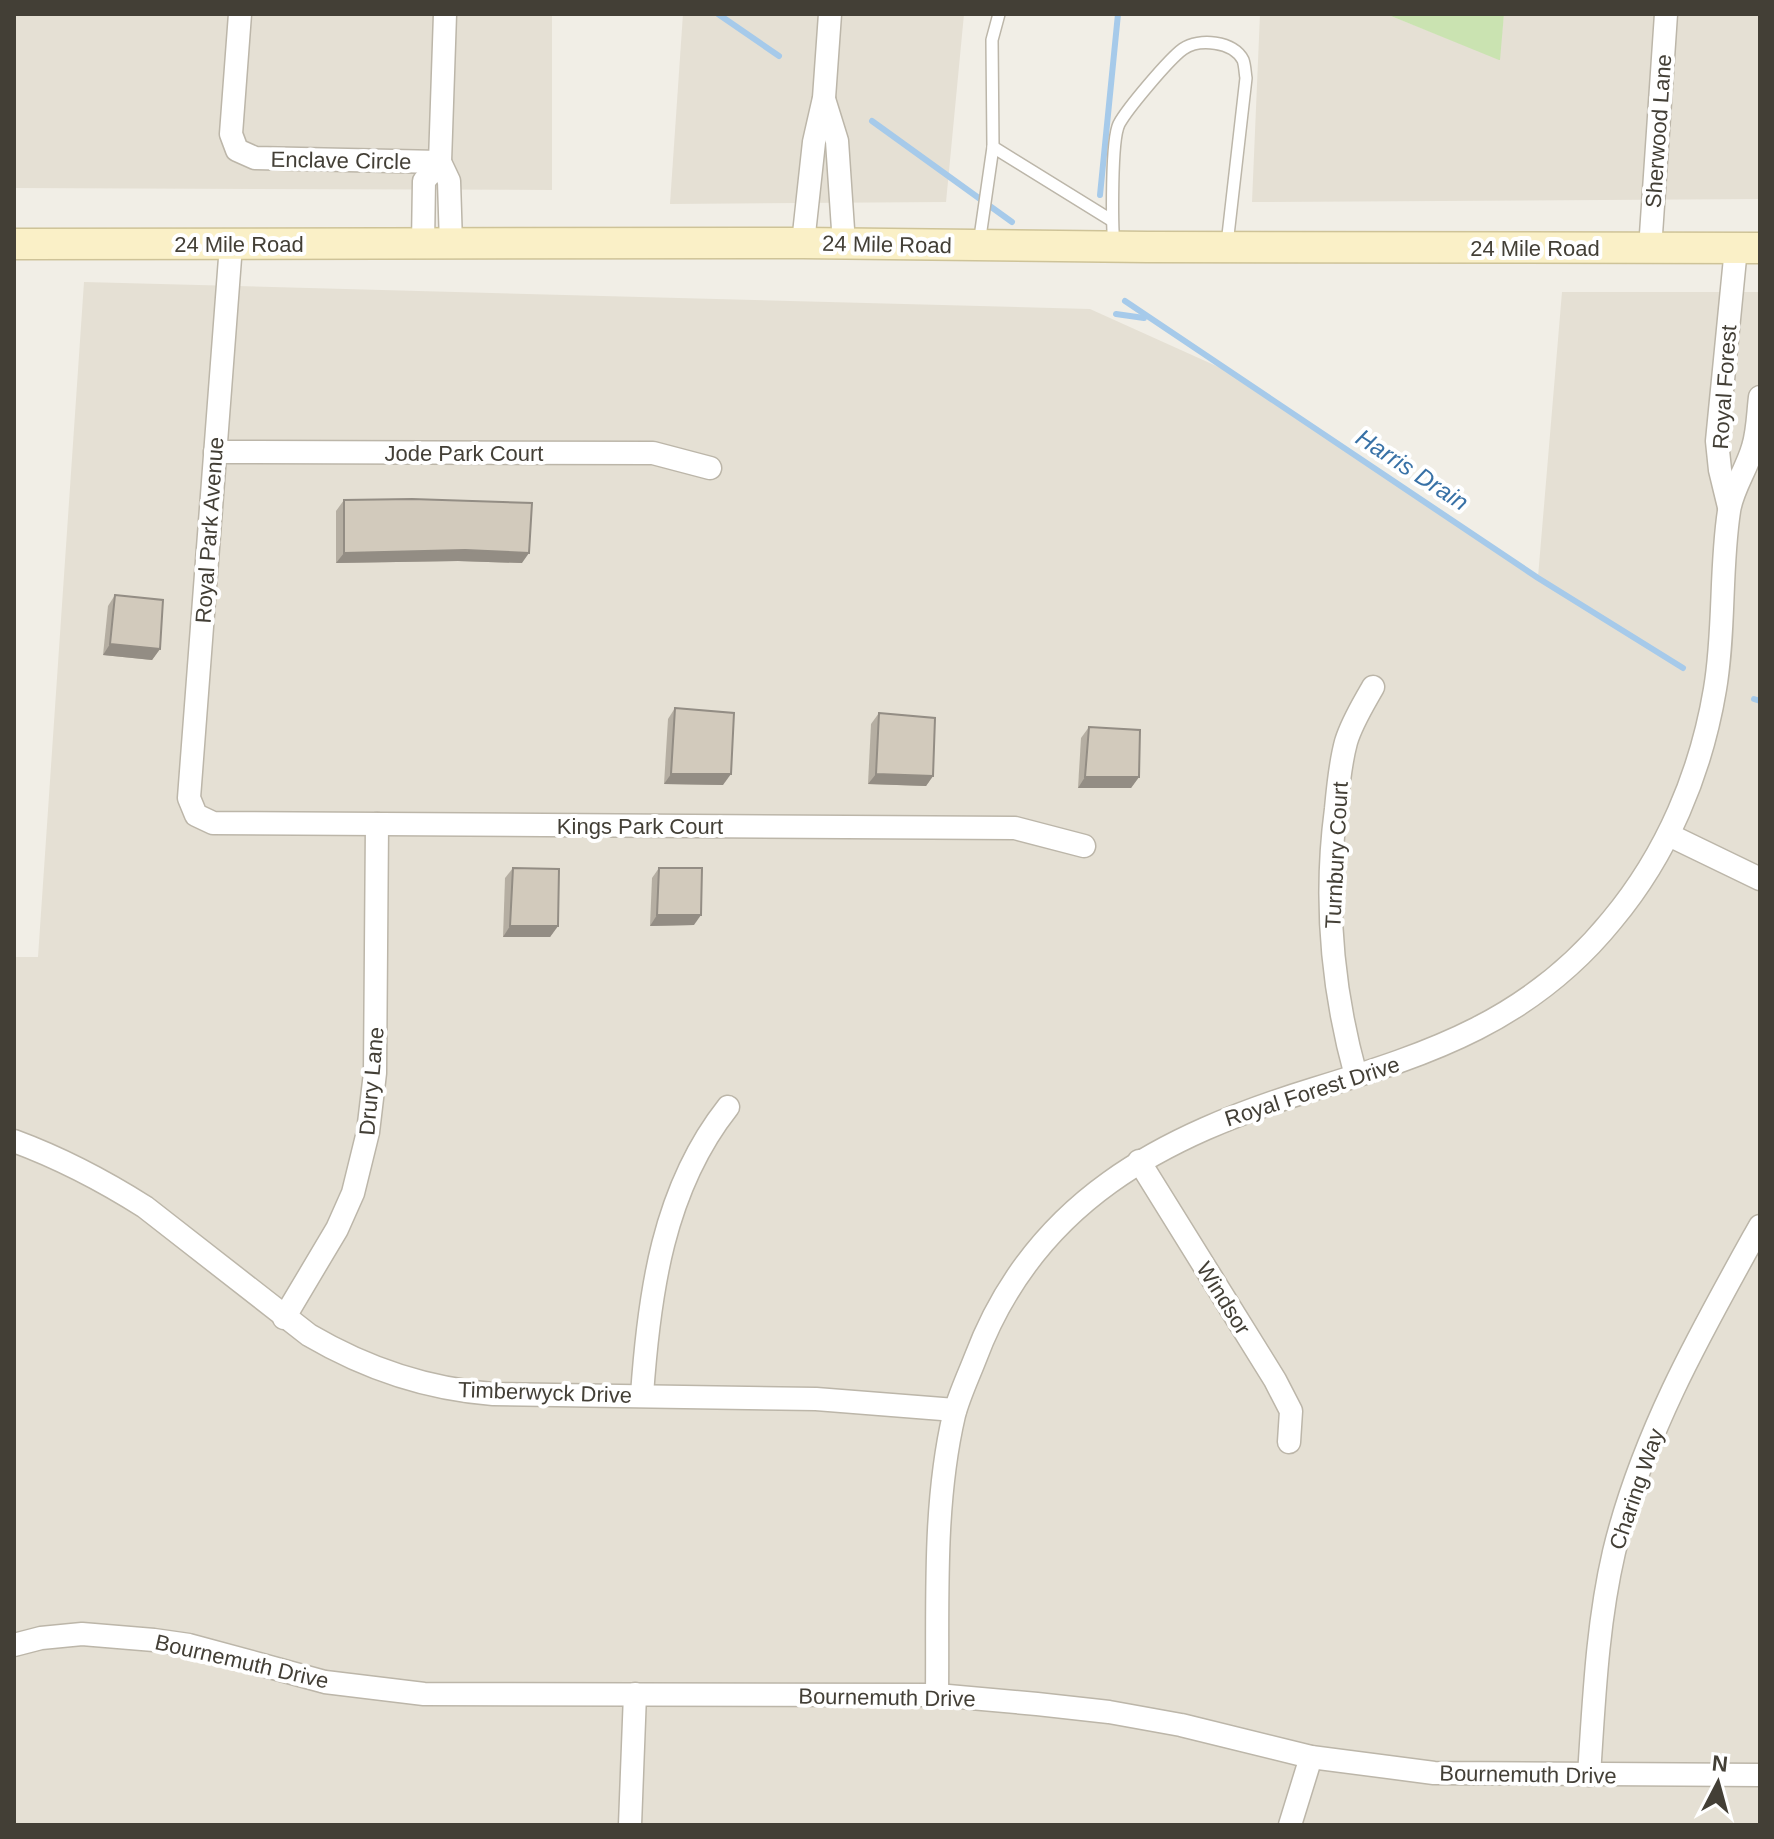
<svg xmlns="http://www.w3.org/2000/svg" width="1774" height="1839" viewBox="0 0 1774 1839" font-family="Helvetica,sans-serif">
<rect width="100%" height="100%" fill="#f1eee6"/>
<!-- residential -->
<g fill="#e5e0d4">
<polygon points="14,14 552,14 552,190 14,188"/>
<polygon points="683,14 964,14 946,202 670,204"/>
<polygon points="1260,14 1386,14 1499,59 1504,14 1760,14 1760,199 1252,202"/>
<polygon points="84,282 1090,309 1223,369 1538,577 1562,292 1760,292 1760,1825 14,1825 14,957 38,957"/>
</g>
<!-- green -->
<polygon fill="#cae3b1" points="1386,14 1504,14 1500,60 1499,60"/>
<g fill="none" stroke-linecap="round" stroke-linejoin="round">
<!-- stream -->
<g stroke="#a6caea" stroke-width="6">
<polyline points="718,14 779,56"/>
<polyline points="872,121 1012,222"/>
<polyline points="1100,195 1118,14"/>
<polyline points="1125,301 1538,578 1683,668"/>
<polyline points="1116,314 1144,318"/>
<polyline points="1754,699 1760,701"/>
</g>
<defs>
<g id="lane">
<polyline points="993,147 1111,220"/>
<polyline points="979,244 993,147 992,40 999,14"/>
<path d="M1114 246C1112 226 1111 140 1119 124 1127 109 1169 59 1183 49 1199 38 1233 41 1243 60 1245 65 1245 73 1246 78L1227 244"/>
</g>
<g id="street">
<polyline points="240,14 231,134 237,150 255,158 440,162"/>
<polyline points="445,14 440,162 449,181 451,244"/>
<polyline points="824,99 837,141 844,244"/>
<polyline points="803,243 814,142 824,98 830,14"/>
<polyline points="423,244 424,181 440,162"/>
<polyline points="231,245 189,798 196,815 213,823 1015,828 1084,846"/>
<polyline points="1650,249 1666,14"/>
<polyline points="215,452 653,453 710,468"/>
<polyline points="1729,507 1720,470 1717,441 1736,248"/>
<polyline points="1669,835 1760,879"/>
<path d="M1356 1076C1332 989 1324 899 1336 809 1338 787 1340 764 1346 742 1352 722 1363 705 1373 687"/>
<path d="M14 1141C60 1158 104 1181 145 1207L309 1335C367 1369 426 1389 493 1394L816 1399 955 1410"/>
<polyline points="1139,1161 1275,1380 1291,1411 1289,1442"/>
<polyline points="284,1318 337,1229 353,1193 368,1132 375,1073 377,824"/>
<path d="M642 1395C649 1294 663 1189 728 1107"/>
<polyline points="14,1645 41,1638 82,1634 154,1640 189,1645 325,1682 424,1694 937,1695 1037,1704 1109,1712 1181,1725 1311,1757 1434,1773 1760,1775"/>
<path d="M937 1695C938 1603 933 1505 954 1415 959 1396 968 1377 975 1359 1034 1201 1162 1136 1314 1089 1432 1053 1531 1020 1612 920 1667 854 1701 773 1715 689 1725 631 1720 570 1729 511 1732 489 1747 469 1753 447 1758 431 1758 413 1760 397"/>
<path d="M1589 1775C1594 1701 1597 1625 1614 1552 1642 1435 1702 1330 1760 1226"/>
<polyline points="630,1825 635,1694"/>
<polyline points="1290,1825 1311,1757"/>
</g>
<polyline id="secondary" points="14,244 803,243 1147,247 1760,248"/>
</defs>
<!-- lane casing -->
<use href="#lane" stroke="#bcb6a9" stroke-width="14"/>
<!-- street casing -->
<use href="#street" stroke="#bcb6a9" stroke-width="25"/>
<!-- secondary casing -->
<use href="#secondary" stroke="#cec398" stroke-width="33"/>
<!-- lane -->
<use href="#lane" stroke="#fff" stroke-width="11"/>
<!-- street -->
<use href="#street" stroke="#fff" stroke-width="22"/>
<!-- secondary -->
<use href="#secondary" stroke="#faf0c7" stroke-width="30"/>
</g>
<!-- wall -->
<g fill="#b5aea2">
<polygon points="344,500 522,563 458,561 336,563 336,511"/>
<polygon points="115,595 160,649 152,660 103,655 108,606"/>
<polygon points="675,708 723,785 664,784 668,719"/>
<polygon points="879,713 933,776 926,786 868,784 871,724"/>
<polygon points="1089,727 1139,777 1131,788 1078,788 1081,738"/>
<polygon points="513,868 558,926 550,937 503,937 505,878"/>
<polygon points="659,868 694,925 650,926 652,878"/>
</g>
<!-- shaded-wall -->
<g fill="#938d84">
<polygon points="465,550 529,553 522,563 458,561 336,563 344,553"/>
<polygon points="110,644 160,649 152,660 103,655"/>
<polygon points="671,774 731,774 723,785 664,784"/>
<polygon points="876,774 933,776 926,786 868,784"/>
<polygon points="1085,777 1139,777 1131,788 1078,788"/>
<polygon points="657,915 701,915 694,925 650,926"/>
<polygon points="510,926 558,926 550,937 503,937"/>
</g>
<!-- building -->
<g fill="#d2cabc" stroke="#938d84" stroke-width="2">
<polygon points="412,499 532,503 529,553 465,550 344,553 344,500"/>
<polygon points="115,595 163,600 160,649 110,644"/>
<polygon points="675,708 734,713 731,774 671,774"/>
<polygon points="879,713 935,718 933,776 876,774"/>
<polygon points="1089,727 1140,730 1139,777 1085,777"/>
<polygon points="513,868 559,869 558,926 510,926"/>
<polygon points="659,868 702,868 701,915 657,915"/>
</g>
<g text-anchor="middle" stroke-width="8" stroke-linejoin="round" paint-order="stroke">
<!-- street labels -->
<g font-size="22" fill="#433f36" stroke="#fff">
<text transform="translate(1658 131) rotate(-86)" y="8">Sherwood Lane</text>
<text transform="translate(341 160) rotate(1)" y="8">Enclave Circle</text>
<text x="239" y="252">24 Mile Road</text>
<text transform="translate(887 244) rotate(1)" y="8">24 Mile Road</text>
<text x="1535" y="256">24 Mile Road</text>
<text transform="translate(1724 387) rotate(-86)" y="8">Royal Forest</text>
<text x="464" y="461">Jode Park Court</text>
<text transform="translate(209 530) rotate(-86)" y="8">Royal Park Avenue</text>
<text x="640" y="834">Kings Park Court</text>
<text transform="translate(1336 855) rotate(-87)" y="8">Turnbury Court</text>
<text transform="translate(371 1081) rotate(-85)" y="8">Drury Lane</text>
<text transform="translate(1312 1091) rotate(-18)" y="8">Royal Forest Drive</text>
<text transform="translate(1224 1298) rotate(58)" y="8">Windsor</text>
<text transform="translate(545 1392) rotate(2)" y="8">Timberwyck Drive</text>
<text transform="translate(1636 1489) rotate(-71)" y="8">Charing Way</text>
<text transform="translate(242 1661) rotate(13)" y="8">Bournemuth Drive</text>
<text transform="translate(887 1697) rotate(1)" y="8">Bournemuth Drive</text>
<text transform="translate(1528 1774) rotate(1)" y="8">Bournemuth Drive</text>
</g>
<!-- water labels -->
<g font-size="24" font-style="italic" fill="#3871a6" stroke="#fff">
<text transform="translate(1412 470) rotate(33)" y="8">Harris Drain</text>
</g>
</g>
<!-- border -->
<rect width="1774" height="1839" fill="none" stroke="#433f36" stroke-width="32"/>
<!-- north arrow -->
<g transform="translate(1718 1783) rotate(6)" stroke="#ffffff" stroke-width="6" paint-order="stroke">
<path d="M0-6L14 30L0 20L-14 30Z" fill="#433f36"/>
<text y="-12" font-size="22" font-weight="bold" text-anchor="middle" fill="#433f36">N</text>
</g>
</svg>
